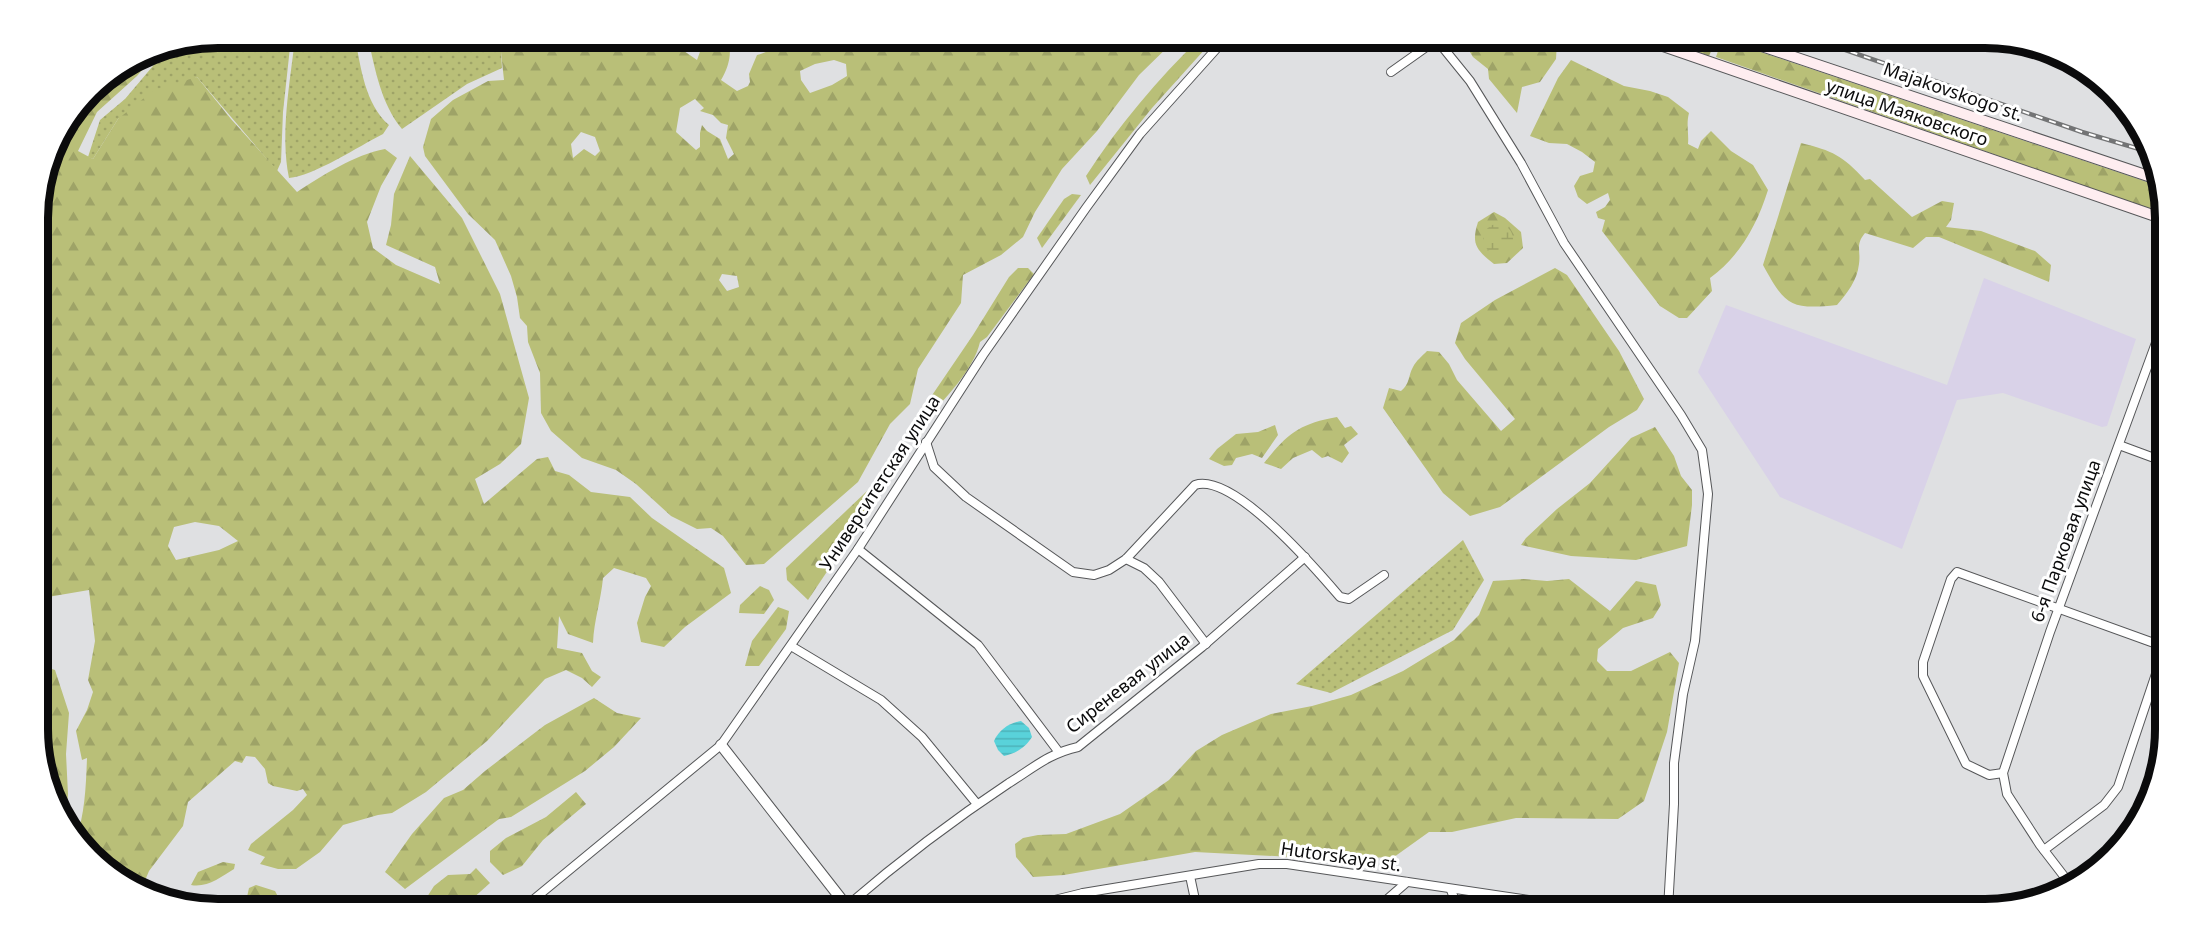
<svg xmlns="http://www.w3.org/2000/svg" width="2203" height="947" viewBox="0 0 2203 947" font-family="'Noto Sans',sans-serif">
<defs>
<pattern id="grass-dots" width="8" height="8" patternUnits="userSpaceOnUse" patternTransform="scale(1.5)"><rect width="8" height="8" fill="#b9bf78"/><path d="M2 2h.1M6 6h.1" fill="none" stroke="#9ea367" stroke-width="1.8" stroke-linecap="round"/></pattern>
<pattern id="forest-firs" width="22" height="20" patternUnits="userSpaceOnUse" patternTransform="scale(1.5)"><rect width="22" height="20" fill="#b9bf78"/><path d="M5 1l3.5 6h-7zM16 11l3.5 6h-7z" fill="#9ea367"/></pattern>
<pattern id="wetland-marsh" width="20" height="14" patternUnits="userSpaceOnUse" patternTransform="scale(1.5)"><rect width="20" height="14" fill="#b9bf78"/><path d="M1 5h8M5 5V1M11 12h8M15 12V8" fill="none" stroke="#9ea367"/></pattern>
<pattern id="water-rules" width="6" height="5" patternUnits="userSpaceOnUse" patternTransform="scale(1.5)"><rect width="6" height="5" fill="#59d2da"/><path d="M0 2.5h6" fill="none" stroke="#4cb3ba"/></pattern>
</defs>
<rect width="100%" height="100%" fill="#dfe0e2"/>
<!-- medical -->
<polygon fill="#d9d2e8" points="1984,278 2136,339 2107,426 2102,427 2003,393 1957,400 1902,549 1780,497 1698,372 1726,305 1947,385"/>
<!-- grass -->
<g fill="url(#grass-dots)">
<polygon points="218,38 291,38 283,112 281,162 277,171 197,77 118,119 93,159 88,157 100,120 125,99 169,47"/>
<path d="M295 38H355C361 68 365 104 389 125L383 134C359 146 314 176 289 178 280 132 290 84 295 38Z"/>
<path d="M368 38H487L501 52 502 68 467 84 402 129C381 104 375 69 368 38Z"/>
<polygon points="1463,540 1484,580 1453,630 1331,693 1296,684"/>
</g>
<!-- forest -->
<g fill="url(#forest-firs)" fill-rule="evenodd">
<path d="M487 38H673L684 51 697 60 705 38H727C733 51 729 67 721 80L737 91 748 86 750 82 749 74 757 55C768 52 777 48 783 38H1177L1139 75 1097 131 1062 169 1035 212 1023 237 1001 255 963 275 961 303 918 369 910 404 890 424 858 482 764 564 746 565 723 536 711 528 697 529 671 516 636 484 616 470 582 458 551 431 541 413 540 373 528 342 527 326 520 318 517 297 511 276 495 240 468 214 425 156 423 147 431 119 453 100 488 81 504 80 501 52ZM834 60 846 64 847 76 832 85 810 93 801 80 800 71 815 64ZM695 99 704 108 700 111 713 115 721 123 728 125 726 138 734 154 728 159 720 139 707 131 702 125 700 133V147L696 150 676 132 680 108ZM581 132 595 137 600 151 595 156 584 149 573 158 571 144ZM722 274 737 276 739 287 727 291 719 280Z"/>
<path d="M1200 38H1215L1152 108 1090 185 1086 176C1118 126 1158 79 1200 38Z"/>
<polygon points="1463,38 1545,38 1557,42 1556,59 1540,82 1522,87 1517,113 1489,79 1488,69 1473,57 1462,39"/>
<polygon points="1661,38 1717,38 1709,56"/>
<polygon points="1722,39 2156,185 2150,209 1716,57"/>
<path d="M160 49 137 76 97 112 78 151 93 159 118 119 154 90 197 77 231 119 297 192C323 175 354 155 385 149L397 158 381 186 367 222 373 248 396 265 440 284 435 267 386 245 391 225 394 194 410 156 462 218 500 294 529 398 521 444 500 464 475 479 484 504 537 459 548 457 555 471 569 475 591 492 630 497 652 518 724 568 731 593 685 627 664 647 641 642 637 623 645 597 651 586 646 578 614 568 603 578C601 600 594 620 593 643L568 634 559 616 557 648 582 653 592 671 601 677 592 687 582 678 566 670 545 679 487 741 426 792 392 813 378 815 343 825 320 852 296 869H278L260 864 265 857 248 850 251 844 293 810 307 795 303 789 297 791 273 786 268 783 265 769 255 757 246 756 242 763 235 761 188 802 183 826 149 871 141 890 76 839C85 814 86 785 87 758L82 760 76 731 87 710 93 692 88 680 95 641 89 590 42 598 39 587 38 206 56 138 99 83 149 51ZM195 522 219 526 238 541 219 550 176 560 168 546 174 527Z"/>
<path d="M1571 60 1624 86 1650 91 1668 97 1689 113C1686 124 1689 133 1688 144L1698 149 1701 141 1711 131 1731 151 1753 165 1768 190C1757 225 1740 256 1710 278L1712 291 1687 318H1679L1660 306 1602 231 1605 220 1598 218 1596 212 1605 207 1610 200 1608 193 1587 204 1578 197 1574 186 1580 176 1593 172 1595 162 1582 152 1567 144 1549 143 1530 136 1558 78Z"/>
<path d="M1801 143C1833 151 1842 155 1865 180L1870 179 1912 217 1942 201 1954 203 1951 220 1946 227 1981 231 2035 251 2051 265 2049 282 1939 237H1926L1913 248 1865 233C1855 245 1861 250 1859 264 1857 281 1847 293 1837 305 1790 310 1785 305 1763 265Z"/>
<polygon points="1072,194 1081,195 1042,248 1037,238 1064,199"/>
<path d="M1494 212 1505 218 1521 232 1523 248 1507 263 1494 264C1476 250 1471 244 1478 222Z"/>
<path d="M1018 268H1028L1034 274 987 337 980 342C974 369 945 399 926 419L922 410 973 335 1009 277Z"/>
<path d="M1555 268 1567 275 1619 351 1644 399 1637 410 1609 427 1500 507 1470 516 1443 493 1383 408 1389 388 1401 391C1410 384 1408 376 1413 367 1416 361 1422 356 1427 351L1439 352 1449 364 1457 380 1501 431 1515 419 1465 359 1455 343 1461 323 1495 300Z"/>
<path d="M1337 417 1345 428 1351 426 1358 434 1344 445 1349 453 1342 463 1328 456 1322 458 1312 450 1293 458 1281 469 1264 463C1288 433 1299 424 1337 417Z"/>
<polygon points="1275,425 1278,435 1262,458 1252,454 1236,458 1232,465 1224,466 1209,459 1217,449 1236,434 1258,432"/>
<polygon points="1655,427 1674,456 1681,476 1692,490 1692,505 1687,546 1636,560 1571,556 1521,545 1526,538 1557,509 1590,483 1631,438"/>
<polygon points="887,472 887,482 808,600 787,580 786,568"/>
<polygon points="1524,579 1547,581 1569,579 1610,611 1636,581 1656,585 1661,605 1653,618 1623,628 1598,649 1597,661 1607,671 1631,671 1670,652 1679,663 1667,732 1644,801 1618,819 1516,818 1452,832 1429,832 1394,857 1331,859 1195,852 1064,875 1033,877 1016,857 1015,844 1023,838 1038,835 1066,834 1120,814 1169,780 1196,751 1222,735 1271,714 1312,706 1351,695 1403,671 1454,640 1479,615 1493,581"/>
<polygon points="760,586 769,590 774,600 764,614 739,613 740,605"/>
<polygon points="778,607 789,611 786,629 759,666 745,666 752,641"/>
<polygon points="43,627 51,654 39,657 39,629"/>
<polygon points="39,665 55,670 69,713 66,754 68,794 66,817 39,753 45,739 39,734"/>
<polygon points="594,698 617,713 641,718 614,747 585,771 511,817 499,819 405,889 385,872 412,834 444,798 463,790 485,771 545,725"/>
<polygon points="576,792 586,804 543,840 522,866 503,875 490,862 490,851 506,838 546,817"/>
<path d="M223 862 235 864 234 869C221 877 207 888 191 885L198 872Z"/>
<polygon points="476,868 490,883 461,909 409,909 427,897 434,886 448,875 470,874"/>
<polygon points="256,885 275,891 282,904 275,909 248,909 247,897 249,888"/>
</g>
<!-- wetland -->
<circle fill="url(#wetland-marsh)" cx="1498" cy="239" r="15"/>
<!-- water -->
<path fill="url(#water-rules)" d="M1021 721 1029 728 1032 737C1025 748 1016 753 1004 756L998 750 994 741C999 730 1009 723 1021 721Z"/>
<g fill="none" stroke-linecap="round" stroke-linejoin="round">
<defs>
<g id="minor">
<polyline points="1436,39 1470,81 1521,163 1564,243 1681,415 1702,450 1708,494 1695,641 1683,694 1674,763 1674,804 1668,909"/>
<polyline points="1391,72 1439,38"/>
<path d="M926 442 934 467 966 497 1073 572 1094 575 1109 570 1126 559 1195 485C1233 472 1317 570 1340 597L1349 599 1384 575"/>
<polyline points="2119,445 2165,462"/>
<polyline points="858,549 978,645 1058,751"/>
<polyline points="1126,559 1144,568 1159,582 1206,644"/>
<polyline points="791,646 881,700 922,737 977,804"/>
<polyline points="2003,773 1989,775 1966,764 1923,676 1923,662 1951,579 1957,572 2165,647"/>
<polyline points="2044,850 2104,805 2118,787 2165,647"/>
<polyline points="1190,876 1197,909"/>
<polyline points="2070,884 2040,845 2007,794 2003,773 2050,632 2164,321"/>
<polyline points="1451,890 1458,909"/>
<polyline points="1083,893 1087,909"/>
<path d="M847 906C898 862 953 820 1009 783 1033 768 1050 753 1078 747L1202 647 1305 557"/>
<polyline points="522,909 721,745 858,549 983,355 1086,208 1140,134 1226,38"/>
<polyline points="1018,909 1083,893 1259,864 1287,864 1590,909"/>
<polyline points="1376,909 1407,882"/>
</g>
<polyline id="tertiary" points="721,745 849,909"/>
<g id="secondary">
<polyline points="1640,38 2164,219"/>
<polyline points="1738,38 2157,179"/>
</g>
</defs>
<!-- minor casing -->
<use href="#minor" stroke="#565759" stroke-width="10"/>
<!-- tertiary casing -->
<use href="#tertiary" stroke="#565759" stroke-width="12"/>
<!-- secondary casing -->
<use href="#secondary" stroke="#565759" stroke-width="12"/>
<!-- minor -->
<use href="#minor" stroke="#fff" stroke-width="8"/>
<!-- tertiary -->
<use href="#tertiary" stroke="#fff" stroke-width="10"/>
<!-- secondary -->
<use href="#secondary" stroke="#feedf0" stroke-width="10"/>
<defs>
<polyline id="rail" points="1811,38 2082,132 2146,151"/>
</defs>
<!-- rail casing -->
<use href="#rail" stroke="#737475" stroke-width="4.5"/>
<!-- rail -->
<use href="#rail" stroke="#fff" stroke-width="2" stroke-dasharray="7" stroke-linecap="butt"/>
</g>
<g text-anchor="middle" stroke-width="6" stroke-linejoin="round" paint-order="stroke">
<!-- street labels -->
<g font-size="18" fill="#0b0b0c" stroke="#fff">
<text transform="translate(1953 92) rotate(19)" y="6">Majakovskogo st.</text>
<text transform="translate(1907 113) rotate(19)" y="6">улица Маяковского</text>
<text transform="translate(880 483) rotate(-57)" y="6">Университетская улица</text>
<text transform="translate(2066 541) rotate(-70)" y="6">6-я Парковая улица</text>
<text transform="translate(1128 683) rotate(-38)" y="6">Сиреневая улица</text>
<text transform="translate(1341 857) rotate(8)" y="6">Hutorskaya st.</text>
</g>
</g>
<!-- crop -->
<path d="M0 0H2203V947H0ZM218 48H1985A170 170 0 0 1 2155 218V729A170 170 0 0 1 1985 899H218A170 170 0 0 1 48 729V218A170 170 0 0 1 218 48Z" fill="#fff" fill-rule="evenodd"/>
<path fill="none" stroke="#0b0b0c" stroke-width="8" d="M218 48H1985A170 170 0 0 1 2155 218V729A170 170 0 0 1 1985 899H218A170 170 0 0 1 48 729V218A170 170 0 0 1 218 48Z"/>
</svg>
